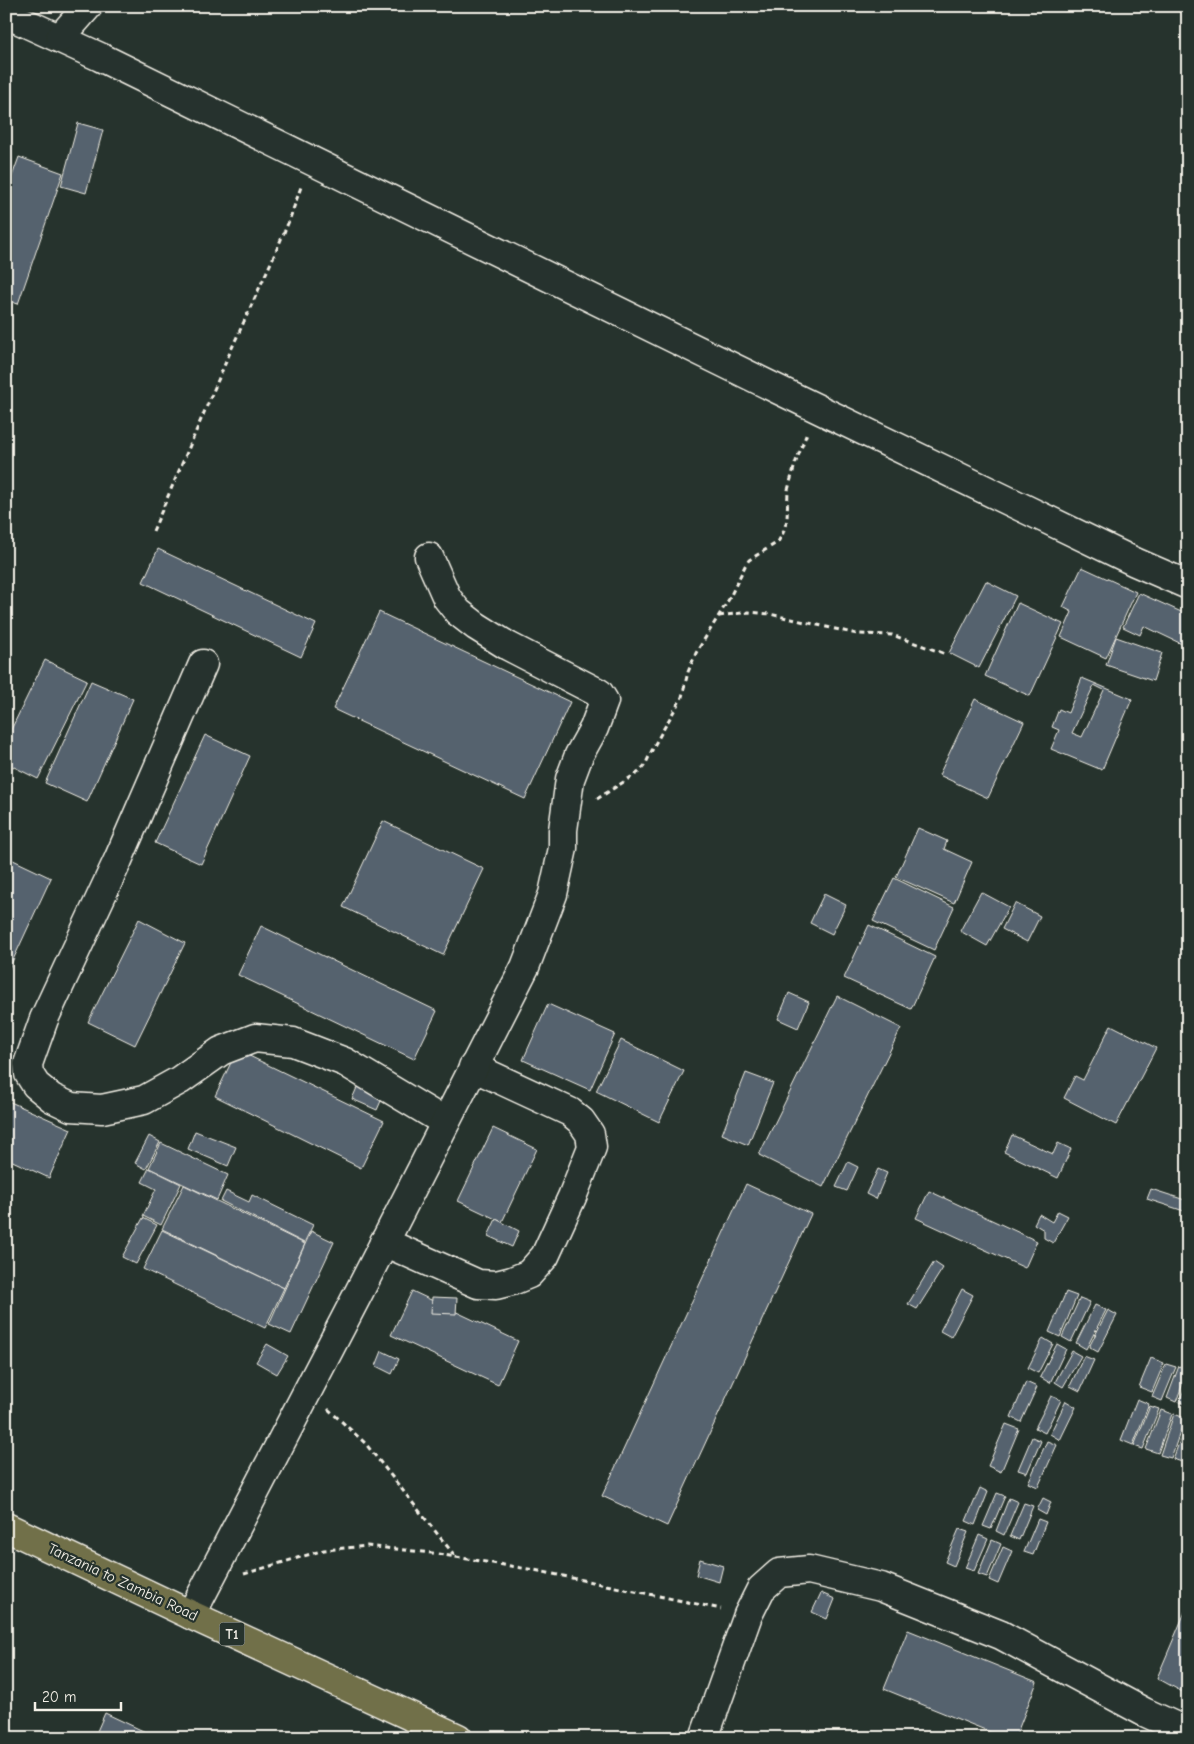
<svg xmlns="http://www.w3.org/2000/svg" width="1194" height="1744" viewBox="0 0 1194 1744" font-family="'Comic Neue',sans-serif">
<rect width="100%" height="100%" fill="#26332d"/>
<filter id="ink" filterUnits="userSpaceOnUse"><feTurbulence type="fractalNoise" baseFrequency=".02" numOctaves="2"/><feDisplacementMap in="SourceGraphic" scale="10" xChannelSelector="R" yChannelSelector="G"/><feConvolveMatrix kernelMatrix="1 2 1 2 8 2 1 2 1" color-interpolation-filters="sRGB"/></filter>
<g filter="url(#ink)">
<!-- building -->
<g fill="#55626e" stroke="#f4f1e8" fill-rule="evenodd">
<polygon points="78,123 103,130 86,193 61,186"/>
<polygon points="19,157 63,173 18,304 6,300 6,193"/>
<polygon points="158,549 316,624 301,657 143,582"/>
<polygon points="1082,567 1136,592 1106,658 1061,637 1072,612 1063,607"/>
<polygon points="986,581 1016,596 979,668 949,653"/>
<polygon points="1139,593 1188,615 1188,647 1144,626 1140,635 1123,627"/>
<polygon points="1018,603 1063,624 1030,696 985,676"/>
<polygon points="379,612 570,702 525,799 333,709"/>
<polygon points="1116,637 1162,653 1153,681 1106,665"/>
<polygon points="45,660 87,680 38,779 6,763 6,740"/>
<path d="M1082 678 1132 699 1102 770 1051 749 1059 730 1052 727 1059 709 1068 713ZM1094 685 1104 690 1082 737 1072 733Z"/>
<polygon points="91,681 133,699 87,802 45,783"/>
<polygon points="975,699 1024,722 988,798 939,775"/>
<polygon points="205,735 250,756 201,864 155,843"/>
<polygon points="383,821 484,869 443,955 343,907"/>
<polygon points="918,828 947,841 944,849 972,862 954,903 896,877"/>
<polygon points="11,859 51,878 6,975 6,870"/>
<polygon points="894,878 954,907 934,950 873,921"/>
<polygon points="981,892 1009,907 987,946 960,931"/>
<polygon points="824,894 846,905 832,934 810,923"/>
<polygon points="1015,903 1040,916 1027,942 1002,929"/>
<polygon points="139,919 185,943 135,1045 88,1022"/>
<polygon points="869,925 935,957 911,1009 844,978"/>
<polygon points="261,926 437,1011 414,1059 238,975"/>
<polygon points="789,993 809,1002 798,1028 778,1019"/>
<polygon points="837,996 901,1028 823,1187 759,1155"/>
<polygon points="548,1004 615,1034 590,1090 523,1060"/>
<polygon points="1111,1025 1156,1048 1116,1125 1064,1098 1075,1076 1083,1080"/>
<polygon points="621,1040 684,1071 659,1122 596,1091"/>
<polygon points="237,1050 384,1121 361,1168 215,1096"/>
<polygon points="746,1073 773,1083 748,1145 722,1134"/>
<polygon points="359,1083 384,1094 377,1110 352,1099"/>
<polygon points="6,1100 71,1129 49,1178 6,1158"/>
<polygon points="493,1128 537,1149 502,1222 458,1201"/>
<polygon points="195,1131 236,1147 228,1166 188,1149"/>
<polygon points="1012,1135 1053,1154 1058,1143 1071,1149 1058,1178 1004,1152"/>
<polygon points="149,1136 160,1142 146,1169 135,1163"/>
<polygon points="161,1143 228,1175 217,1200 149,1168"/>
<polygon points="848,1162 858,1167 847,1191 836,1187"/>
<polygon points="149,1168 181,1184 161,1225 143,1216 156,1189 142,1182"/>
<polygon points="878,1169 887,1173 876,1199 866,1194"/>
<polygon points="746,1184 811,1214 667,1526 602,1496"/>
<polygon points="184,1185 305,1244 284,1288 162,1229"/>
<polygon points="1151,1189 1188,1201 1187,1212 1147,1199"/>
<polygon points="226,1191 249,1202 252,1195 313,1225 304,1243 221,1201"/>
<polygon points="929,1191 1037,1241 1025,1268 916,1218"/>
<polygon points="1058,1211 1068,1216 1053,1243 1044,1238 1044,1230 1034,1224 1039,1214 1052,1222"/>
<polygon points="143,1218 157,1225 136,1264 122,1257"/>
<polygon points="496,1219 519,1231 512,1247 488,1236"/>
<polygon points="162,1230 284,1288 265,1328 143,1269"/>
<polygon points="311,1231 334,1242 291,1334 269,1324"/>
<polygon points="934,1262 943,1268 917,1309 908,1304"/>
<polygon points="962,1289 973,1295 951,1337 940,1331"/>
<polygon points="412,1291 518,1341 498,1385 391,1335"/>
<polygon points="1066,1292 1077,1296 1060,1337 1049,1332"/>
<polygon points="432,1297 457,1298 456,1314 431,1313"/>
<polygon points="1080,1298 1090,1302 1071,1342 1062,1337"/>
<polygon points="1095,1305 1106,1310 1086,1349 1076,1343"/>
<polygon points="1108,1310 1117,1315 1098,1352 1089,1347"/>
<polygon points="1043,1338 1053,1344 1038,1373 1028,1368"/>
<polygon points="267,1344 288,1356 277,1374 256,1362"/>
<polygon points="1057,1344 1066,1349 1050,1383 1040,1377"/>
<polygon points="382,1351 399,1359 392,1374 376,1366"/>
<polygon points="1072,1351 1081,1356 1063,1387 1055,1382"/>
<polygon points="1084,1356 1094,1360 1080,1391 1070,1386"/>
<polygon points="1151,1358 1164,1363 1152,1392 1139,1387"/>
<polygon points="1166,1364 1176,1367 1162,1401 1152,1397"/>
<polygon points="1179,1366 1188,1370 1176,1402 1167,1398"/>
<polygon points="1188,1380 1188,1405 1179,1402"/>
<polygon points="1026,1382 1037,1387 1021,1422 1011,1417"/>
<polygon points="1051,1396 1061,1400 1045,1433 1035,1428"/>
<polygon points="1137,1399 1149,1404 1133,1445 1121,1440"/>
<polygon points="1066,1401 1076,1407 1060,1440 1050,1434"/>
<polygon points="1150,1406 1159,1409 1143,1449 1134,1446"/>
<polygon points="1161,1410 1172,1414 1158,1453 1146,1449"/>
<polygon points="1174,1414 1185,1418 1171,1458 1160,1455"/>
<polygon points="1188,1419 1188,1446 1182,1462 1173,1459"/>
<polygon points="1006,1424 1019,1429 1001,1472 988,1466"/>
<polygon points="1032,1437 1041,1441 1027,1473 1018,1470"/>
<polygon points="1047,1441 1057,1445 1038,1487 1028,1483"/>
<polygon points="980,1488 988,1492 975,1525 966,1521"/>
<polygon points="997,1493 1005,1496 991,1529 983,1526"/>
<polygon points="1009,1498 1018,1502 1004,1535 996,1531"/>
<polygon points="1043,1498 1051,1502 1046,1515 1037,1510"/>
<polygon points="1024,1503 1033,1506 1019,1540 1010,1536"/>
<polygon points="1038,1519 1046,1522 1033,1555 1024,1552"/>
<polygon points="959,1529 968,1532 954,1566 945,1562"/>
<polygon points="979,1535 988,1539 974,1571 965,1568"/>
<polygon points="992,1540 1001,1544 987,1577 978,1574"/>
<polygon points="1003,1547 1012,1551 998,1584 989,1580"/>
<polygon points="700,1559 723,1566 719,1582 696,1575"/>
<polygon points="821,1593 835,1599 827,1619 812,1612"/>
<polygon points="1188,1605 1188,1695 1157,1678"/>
<polygon points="908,1630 1037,1682 1015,1738 1005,1738 884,1689"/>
<polygon points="105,1713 158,1738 94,1738"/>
</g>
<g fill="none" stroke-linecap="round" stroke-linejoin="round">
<defs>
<g id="minor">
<polyline points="6,14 100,57 779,390 1135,562 1188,585"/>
<polyline points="60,38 88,6"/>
<polyline points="203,664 118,860 44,1019 28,1064 29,1074 36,1085 52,1098 71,1107 102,1109 144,1100 180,1080 221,1051 255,1038 293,1042 345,1062 445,1122"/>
<polyline points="384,1242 478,1284 496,1285 512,1281 529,1274 545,1256 572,1197 592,1147 590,1134 581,1121 570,1112 473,1067"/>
<polyline points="191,1615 357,1296 525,967 553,894 563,848 563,830 570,779 579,755 594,728 604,701 599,693 508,646 476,626 458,612 447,598 429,557"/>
<polyline points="704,1738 748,1615 761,1589 779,1573 809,1570 881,1587 1001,1635 1144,1712 1188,1732"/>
</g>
<polyline id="highway" points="6,1527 191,1615 458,1738"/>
</defs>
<!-- minor casing -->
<use href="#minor" stroke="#f4f1e8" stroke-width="31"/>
<!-- highway casing -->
<use href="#highway" stroke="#f4f1e8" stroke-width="31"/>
<!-- path -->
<g stroke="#f4f1e8" stroke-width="3" stroke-dasharray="5 4" stroke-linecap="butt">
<polyline points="153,531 231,350 273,258 289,221 301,187"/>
<polyline points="719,616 749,612 770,614 857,634 892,635 946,654"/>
<polyline points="597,799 639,772 645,765 655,744 682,697 688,672 696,653 729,599 745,566 749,560 778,542 783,533 787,520 788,490 795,464 807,433"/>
<polyline points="328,1409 365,1443 455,1556"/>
<polyline points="244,1574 324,1550 367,1546 432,1553 534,1570 721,1609"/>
</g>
<!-- minor -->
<use href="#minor" stroke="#26332d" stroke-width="28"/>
<!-- highway -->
<use href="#highway" stroke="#71704a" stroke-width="28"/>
</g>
</g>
<g text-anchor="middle" stroke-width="4.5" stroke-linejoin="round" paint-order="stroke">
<!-- shield labels -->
<rect fill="#26332d" stroke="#b6b8b0" stroke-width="1" x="219.5" y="1622.5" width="25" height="23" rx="4"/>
<g font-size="14" font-weight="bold" fill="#f4f1e8">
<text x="232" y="1639">T1</text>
</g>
<!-- street labels -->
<g font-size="15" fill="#f4f1e8" stroke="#26332d">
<text transform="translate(123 1582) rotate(25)" y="5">Tanzania to Zambia Road</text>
</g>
</g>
<!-- margin -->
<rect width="1194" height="1744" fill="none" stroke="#26332d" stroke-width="25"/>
<rect x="12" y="12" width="1169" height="1719" fill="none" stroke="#f4f1e8" stroke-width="2" filter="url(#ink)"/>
<!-- scale -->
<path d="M35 1702v8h86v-8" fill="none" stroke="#f4f1e8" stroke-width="2.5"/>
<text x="42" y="1702" font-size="15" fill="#f4f1e8" stroke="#26332d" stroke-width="4" paint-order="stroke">20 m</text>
</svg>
